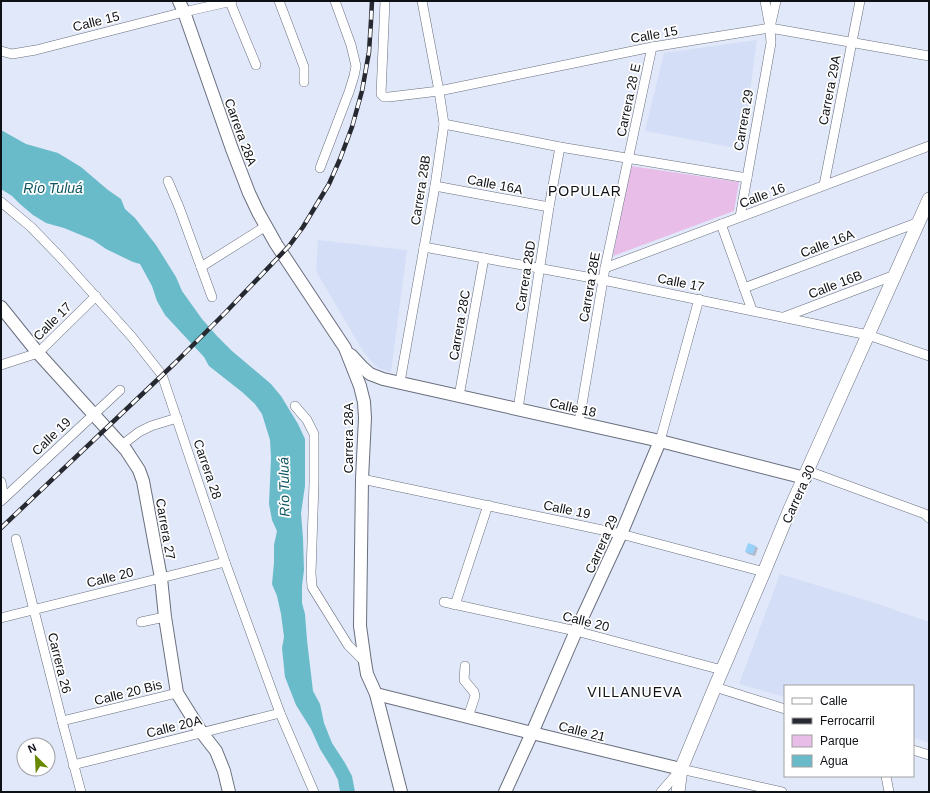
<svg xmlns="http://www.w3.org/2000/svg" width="930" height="793" viewBox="0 0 930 793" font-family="Helvetica,sans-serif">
<rect width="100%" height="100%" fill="#e1e8f9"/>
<!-- built -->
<g fill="#d4def6">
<polygon points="757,40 742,149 645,131 664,53"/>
<polygon points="318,240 407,250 391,372 378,368 371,361 363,351 316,271"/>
<polygon points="780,574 878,604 929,622 929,743 913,737 913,686 785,686 785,697 739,684"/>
</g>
<!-- green -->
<polygon fill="#e8bee9" points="631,166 739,182 734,211 613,256"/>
<!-- water -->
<polygon fill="#6abbca" points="1,130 26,144 58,153 81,167 108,190 121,199 125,209 135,218 156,245 176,277 182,291 202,319 217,336 232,351 271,384 281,396 298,424 305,439 305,486 301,513 303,538 304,570 302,586 302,603 305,614 307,640 313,691 320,704 324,723 332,743 345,763 352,776 355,792 340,792 338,780 333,770 320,749 311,729 296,705 285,677 282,648 284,637 281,614 277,596 272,584 274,563 274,545 277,531 272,520 269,504 271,458 270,440 262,414 255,404 242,392 209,366 204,357 165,315 157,301 152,286 140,264 133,262 106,249 93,240 64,228 46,223 33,215 20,204 12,196 1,189"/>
<!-- shadow -->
<polygon fill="#0003" points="749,544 756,547 758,548 755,556 748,554 746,552"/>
<!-- building -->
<polygon fill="#97d0f8" points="748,543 756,546 753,554 745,552"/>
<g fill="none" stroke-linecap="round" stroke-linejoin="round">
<defs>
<g id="minor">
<polyline points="279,1 304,67 304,82"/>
<polyline points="385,1 381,94 384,97 389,97 439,91 652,47 770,28 929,56"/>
<polyline points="230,2 256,65"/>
<polyline points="771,23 776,1"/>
<polyline points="1,51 12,54 36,50 184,12 232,1"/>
<polyline points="444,124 560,147 747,178"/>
<polyline points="320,168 349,92 354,76 356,66 351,45 335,1"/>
<polyline points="168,181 179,207 212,297"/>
<polyline points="824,185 860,1"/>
<polyline points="435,186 549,207"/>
<polyline points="1,202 31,227 61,258 132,337 162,375 225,562 280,713 314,792"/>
<polyline points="740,217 771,43 770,28 765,1"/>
<polyline points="721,224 752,310"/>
<polyline points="424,247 603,280 868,335 929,356"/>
<polyline points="201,267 266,226"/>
<polyline points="605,268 929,146"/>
<polyline points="744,288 919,222"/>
<polyline points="784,317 895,275"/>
<polyline points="1,365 38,353 96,296"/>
<polyline points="400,382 435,186 444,124 439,91 422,1"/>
<polyline points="459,396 484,258"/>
<polyline points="295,406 307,420 314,434 314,483 311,573 312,587 348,645 365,662"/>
<polyline points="518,409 549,207 560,147"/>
<polyline points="579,422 605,268 652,47"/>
<polyline points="660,441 699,299"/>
<polyline points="122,445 139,432 151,426 177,418"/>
<polyline points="808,471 925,514 929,518"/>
<polyline points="362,479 621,534 764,572"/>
<polyline points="1,482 4,498"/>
<polyline points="1,501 120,390"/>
<polyline points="16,539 62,721 81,792"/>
<polyline points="444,602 576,631 722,670"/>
<polyline points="455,605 488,505"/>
<polyline points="1,618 225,562"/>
<polyline points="141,622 165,617"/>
<polyline points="465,666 464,680 474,692 475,696 468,717"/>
<polyline points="715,687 785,709"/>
<polyline points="62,721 177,693"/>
<polyline points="913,750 929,755"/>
<polyline points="73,765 280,713"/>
<polyline points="886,776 889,792"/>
<polyline points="661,792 681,769 782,792"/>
</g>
<g id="tertiary">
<polyline points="179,1 184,12 232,149 249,193 258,212 276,244 345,348 360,386 364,402 365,418 362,479 360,626 365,662 367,674 376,694 401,792"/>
<polyline points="1,307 38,353 126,450 139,470 143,481 161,578 165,617 177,693 202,733 216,751 224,771 229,792"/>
<polyline points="351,355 362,367 370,374 383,379 660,441 805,478"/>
<polyline points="376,694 532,733 681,769"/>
<polyline points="505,792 532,733 576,631 621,534 660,441"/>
</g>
<polyline id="secondary" points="678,792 681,769 715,687 764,572 790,509 929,199"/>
</defs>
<!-- minor casing -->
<use href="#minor" stroke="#696f7e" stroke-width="10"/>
<!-- tertiary casing -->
<use href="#tertiary" stroke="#696f7e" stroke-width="14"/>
<!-- secondary casing -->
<use href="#secondary" stroke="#696f7e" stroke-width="14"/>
<!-- minor -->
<use href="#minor" stroke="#fff" stroke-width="9"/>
<!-- tertiary -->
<use href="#tertiary" stroke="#fff" stroke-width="12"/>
<!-- secondary -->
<use href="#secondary" stroke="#fff" stroke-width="13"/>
<defs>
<polyline id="rail" points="1,528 175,363 225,313 289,246 303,227 329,184 340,159 352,127 362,91 369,52 371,21 372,1"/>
</defs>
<!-- rail casing -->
<use href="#rail" stroke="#262930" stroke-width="4.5"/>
<!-- rail -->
<use href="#rail" stroke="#fff" stroke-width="3" stroke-dasharray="9" stroke-linecap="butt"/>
</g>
<g text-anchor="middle" stroke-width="3.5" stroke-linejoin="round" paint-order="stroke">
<!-- street labels -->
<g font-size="13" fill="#0e1116" stroke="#fff">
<text transform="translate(96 21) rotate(-14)" y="5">Calle 15</text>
<text transform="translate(654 34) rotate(-10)" y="5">Calle 15</text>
<text transform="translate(829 90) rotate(-79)" y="5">Carrera 29A</text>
<text transform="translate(628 100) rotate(-78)" y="5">Carrera 28 E</text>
<text transform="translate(743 120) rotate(-80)" y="5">Carrera 29</text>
<text transform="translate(241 132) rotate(70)" y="5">Carrera 28A</text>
<text transform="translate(495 184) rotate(11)" y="5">Calle 16A</text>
<text transform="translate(420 190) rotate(-81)" y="5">Carrera 28B</text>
<text transform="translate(762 195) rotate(-21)" y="5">Calle 16</text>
<text transform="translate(827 243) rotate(-21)" y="5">Calle 16A</text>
<text transform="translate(525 276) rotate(-81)" y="5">Carrera 28D</text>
<text transform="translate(681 282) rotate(11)" y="5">Calle 17</text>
<text transform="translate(835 284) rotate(-21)" y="5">Calle 16B</text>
<text transform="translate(589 287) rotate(-80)" y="5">Carrera 28E</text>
<text transform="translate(52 321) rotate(-45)" y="5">Calle 17</text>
<text transform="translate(459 325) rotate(-80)" y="5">Carrera 28C</text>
<text transform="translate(573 407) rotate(13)" y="5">Calle 18</text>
<text transform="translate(51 436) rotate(-44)" y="5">Calle 19</text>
<text transform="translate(348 438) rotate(-90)" y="5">Carrera 28A</text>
<text transform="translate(208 469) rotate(71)" y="5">Carrera 28</text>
<text transform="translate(798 494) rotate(-66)" y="5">Carrera 30</text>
<text transform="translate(567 509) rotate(12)" y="5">Calle 19</text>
<text transform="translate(166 529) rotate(80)" y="5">Carrera 27</text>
<text transform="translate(601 544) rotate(-66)" y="5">Carrera 29</text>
<text transform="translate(110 577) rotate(-14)" y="5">Calle 20</text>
<text transform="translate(586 621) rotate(14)" y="5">Calle 20</text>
<text transform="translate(60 663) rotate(76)" y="5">Carrera 26</text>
<text transform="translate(128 692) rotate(-14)" y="5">Calle 20 Bis</text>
<text transform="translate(174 726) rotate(-14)" y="5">Calle 20A</text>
<text transform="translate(582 731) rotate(14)" y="5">Calle 21</text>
</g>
<!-- water labels -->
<g font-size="14" font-style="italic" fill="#0e5560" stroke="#fff">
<text x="53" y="193">Río Tuluá</text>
<text transform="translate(284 487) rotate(-91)" y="5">Río Tuluá</text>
</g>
<!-- neighbourhood labels -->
<g font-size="14" letter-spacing="1" fill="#0e1116" stroke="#fff">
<text x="585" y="196">POPULAR</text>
<text x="635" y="697">VILLANUEVA</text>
</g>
</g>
<!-- border -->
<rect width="930" height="793" fill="none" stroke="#0e1116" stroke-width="4"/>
<!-- legend -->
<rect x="784" y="685" width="130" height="92" fill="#ffffff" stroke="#9fa0a2"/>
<rect x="792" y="698" width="20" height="6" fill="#ffffff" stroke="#9fa0a2"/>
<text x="820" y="705" font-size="12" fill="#0e1116">Calle</text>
<rect x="792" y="718" width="20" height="6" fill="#262930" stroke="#9fa0a2"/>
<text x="820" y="725" font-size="12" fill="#0e1116">Ferrocarril</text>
<rect x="792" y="735" width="20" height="12" fill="#e8bee9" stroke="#9fa0a2"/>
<text x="820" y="745" font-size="12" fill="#0e1116">Parque</text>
<rect x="792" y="755" width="20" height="12" fill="#6abbca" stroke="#9fa0a2"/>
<text x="820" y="765" font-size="12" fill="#0e1116">Agua</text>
<!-- north arrow -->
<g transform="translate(36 757) rotate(336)"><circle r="19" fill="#ffffff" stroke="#9fa0a2"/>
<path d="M0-3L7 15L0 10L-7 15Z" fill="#6a8903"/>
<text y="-6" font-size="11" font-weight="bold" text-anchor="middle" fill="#0e1116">N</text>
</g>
</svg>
